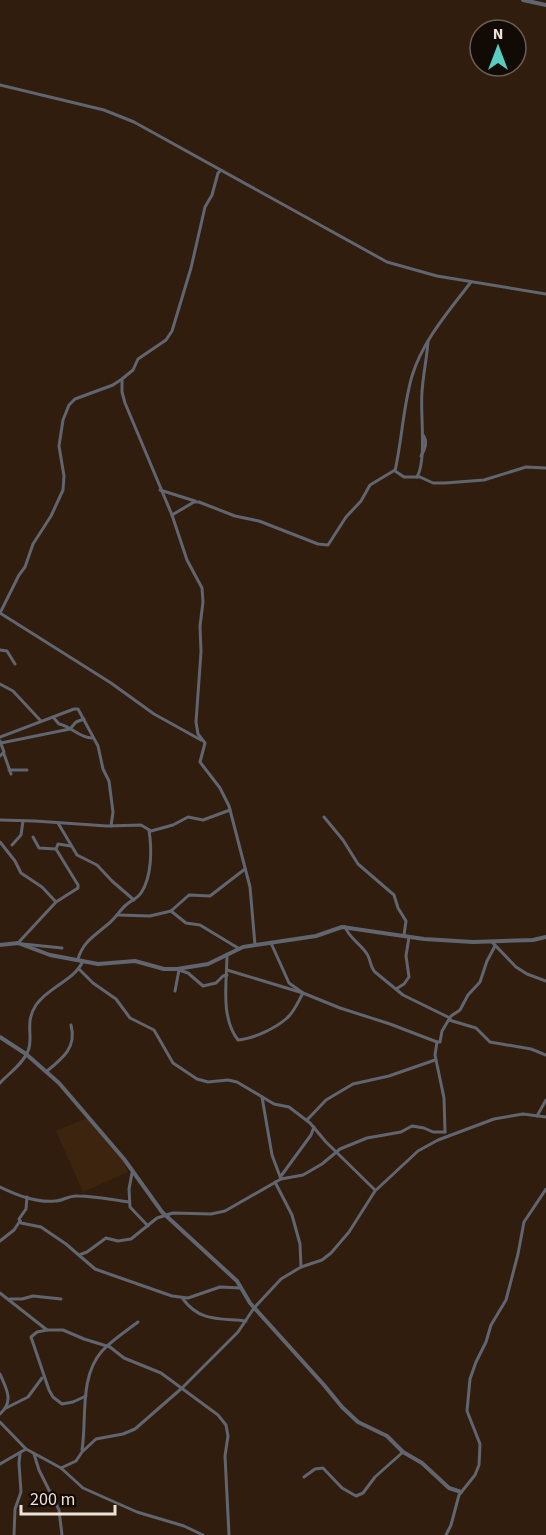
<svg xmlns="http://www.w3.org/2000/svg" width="546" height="1535" viewBox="0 0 546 1535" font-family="'Source Sans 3',sans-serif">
<rect width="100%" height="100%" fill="#301d0e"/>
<!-- built -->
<polygon fill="#3c240f" points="87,1118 119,1153 128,1172 83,1192 56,1131"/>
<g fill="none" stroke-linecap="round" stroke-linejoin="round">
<!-- minor -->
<g stroke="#60656f" stroke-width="3">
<polyline points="0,85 104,110 134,122 387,262 437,276 546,294"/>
<path d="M471 282C449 311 423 340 412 376 403 407 402 440 395 471L404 477H420L433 483H445L484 480 526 467 546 468"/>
<polyline points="122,379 122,392 125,403 172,515 187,560 202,588 203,602 200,626 201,652 196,722 198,734 205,743 200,762 220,788 229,806 250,887 255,945"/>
<path d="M421 456C425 450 428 441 423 435"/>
<path d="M417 477C427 460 420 413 422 392 423 375 427 358 428 341"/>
<polyline points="160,490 195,501"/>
<polyline points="172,515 194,502 199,502 235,516 259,521 318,544 328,545 346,517 361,501 370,485 395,470"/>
<polyline points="0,613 19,575 25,567 33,544 51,516 63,490 64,476 59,446 63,420 69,405 75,399 113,385 122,379 133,370 138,359 166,340 172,331 191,268 205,207 212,195 218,173 220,171"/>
<polyline points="0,613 111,683 154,714 201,740"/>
<polyline points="0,650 7,651 15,664"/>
<polyline points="0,684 13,691 40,720"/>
<path d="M53 717 59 724C71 726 79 738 92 738"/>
<polyline points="0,737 74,709 78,709 98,746 103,769 109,781 113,812 111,826"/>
<polyline points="0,741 4,752 0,756"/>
<polyline points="1,743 70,729 76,722 84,719"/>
<polyline points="4,754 11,774"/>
<polyline points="9,770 27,770"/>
<polyline points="324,817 343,840 358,864 394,895 398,908 406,921 404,935"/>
<polyline points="0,820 35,821 107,826 141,825 151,831 173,825 188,817 203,820 230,810"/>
<polyline points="58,823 77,855 97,865 112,881 134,900"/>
<polyline points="33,837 39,848 56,849"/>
<polyline points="0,842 15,861 21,873 42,887 56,902"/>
<polyline points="12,845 21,835 23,821"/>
<polyline points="171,911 189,895 210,896 245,869"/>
<polyline points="118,915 150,916 171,911 186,923 200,925 238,948"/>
<path d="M345 927C350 939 361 944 367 954 371 960 370 967 375 972L403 995 450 1018"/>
<polyline points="492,942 516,967 527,974 546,981"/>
<polyline points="18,943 56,902 78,888 78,885 56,849 58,844 71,846"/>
<polyline points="271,943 289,983 303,993 340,1008 390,1024 437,1042"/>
<polyline points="23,944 62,948"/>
<path d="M227 954C227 981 220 1017 238 1040 253 1039 276 1028 287 1018 294 1012 298 1002 303 993L227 970"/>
<path d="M78 959C83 942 94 936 107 925 115 919 119 911 126 905 131 900 137 899 141 893 152 877 152 849 149 830"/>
<polyline points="79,969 93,983 116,999 130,1018 154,1030 173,1063 197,1079 208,1082 228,1080 237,1082 274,1104 289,1107 310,1123 326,1142 375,1190"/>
<polyline points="179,970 188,973 203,986 216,983 223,976 227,975"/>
<polyline points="396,989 404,984 409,977 406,956 409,937"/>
<polyline points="175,991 179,970"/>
<polyline points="449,1020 476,1028 490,1042 531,1049 546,1055"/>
<path d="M47 1071C63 1058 77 1047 71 1025"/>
<path d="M0 1083C9 1073 23 1064 28 1051 34 1037 24 1023 36 1005 49 986 73 982 83 961"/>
<polyline points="262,1097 272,1155 281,1179"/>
<polyline points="537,1116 546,1100"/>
<polyline points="307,1120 326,1100 353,1084 389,1076 435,1060"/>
<polyline points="445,1132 444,1098 435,1055 437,1042 440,1042 442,1031 451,1016 460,1010 468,995 480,982 487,961 495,946"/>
<polyline points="132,1173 129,1189 130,1207 148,1226"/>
<polyline points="281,1176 311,1135 314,1127"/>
<polyline points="275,1182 292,1215 300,1244 301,1267"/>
<path d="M0 1187C17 1195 36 1203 55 1201 63 1201 69 1195 78 1196 96 1196 112 1200 129 1202"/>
<polyline points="27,1197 26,1209 19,1219 21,1223 41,1227 66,1244 95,1269 172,1296 188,1298 220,1287 241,1288"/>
<polyline points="0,1241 14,1230 20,1221"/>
<polyline points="79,1255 87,1252 106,1238 118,1241 131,1239 157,1218 173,1213 211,1214 225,1211 281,1179 303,1175 322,1164 340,1149 367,1138 401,1132 412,1126 424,1128 433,1132 445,1132"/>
<polyline points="0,1293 47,1330 63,1330 84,1339 110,1347 124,1358 161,1373 218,1415 226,1425 228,1436 225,1456 229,1535"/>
<polyline points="10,1299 22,1299 33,1296 61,1299"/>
<path d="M183 1299C200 1322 219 1318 246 1321"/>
<polyline points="47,1330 37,1332 31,1337 49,1390 53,1397 62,1404 73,1402 86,1396"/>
<path d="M0 1374C7 1390 14 1401 0 1414"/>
<polyline points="6,1408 28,1397 42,1378"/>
<polyline points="0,1422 26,1449 61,1468 83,1488 137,1512 184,1526 203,1535"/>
<path d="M82 1450C87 1419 79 1377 102 1351 112 1340 126 1331 138 1322"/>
<polyline points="34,1454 39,1470 59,1510 62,1535"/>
<polyline points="0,1464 26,1449"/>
<polyline points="61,1468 76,1461 82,1452 96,1439 123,1434 135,1429 182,1388 238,1332 254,1308 281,1279 301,1267 322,1260 331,1253 349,1232 375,1191 418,1151 438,1140 494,1119 523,1114 546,1117"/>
<polyline points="304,1477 315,1469 323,1468 342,1488 356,1496 363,1493 375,1477 403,1452"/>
<polyline points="14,1535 15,1509 21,1492 19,1463 20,1453"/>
<polyline points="446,1535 451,1525 459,1495 475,1475 479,1465 480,1444 467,1411 470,1379 476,1362 486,1342 491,1325 506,1300 518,1254 524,1222 546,1189"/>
</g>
<!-- tertiary -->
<g stroke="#60656f" stroke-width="4">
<polyline points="523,0 546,5"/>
<polyline points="0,945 18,943 50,955 98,964 135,961 164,969 177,969 208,964 243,947 316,936 342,927 424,939 473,942 533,940 546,937"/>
<polyline points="0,1037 26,1054 59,1083 124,1159 162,1212 237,1281 250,1303 324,1385 342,1407 358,1422 387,1436 403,1452 422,1463 449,1488 461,1492"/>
</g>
</g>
<!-- north arrow -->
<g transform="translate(498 48)"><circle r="28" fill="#120a04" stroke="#6a6058" stroke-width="1.5"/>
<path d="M0-4.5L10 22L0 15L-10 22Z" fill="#58cec0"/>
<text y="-9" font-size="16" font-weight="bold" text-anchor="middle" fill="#efe1d7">N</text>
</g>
<!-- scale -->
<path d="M21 1505v9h94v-9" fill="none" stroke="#efe1d7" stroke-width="3"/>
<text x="30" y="1505" font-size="18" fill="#efe1d7" stroke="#120a04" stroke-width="4.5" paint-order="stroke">200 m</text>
</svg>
